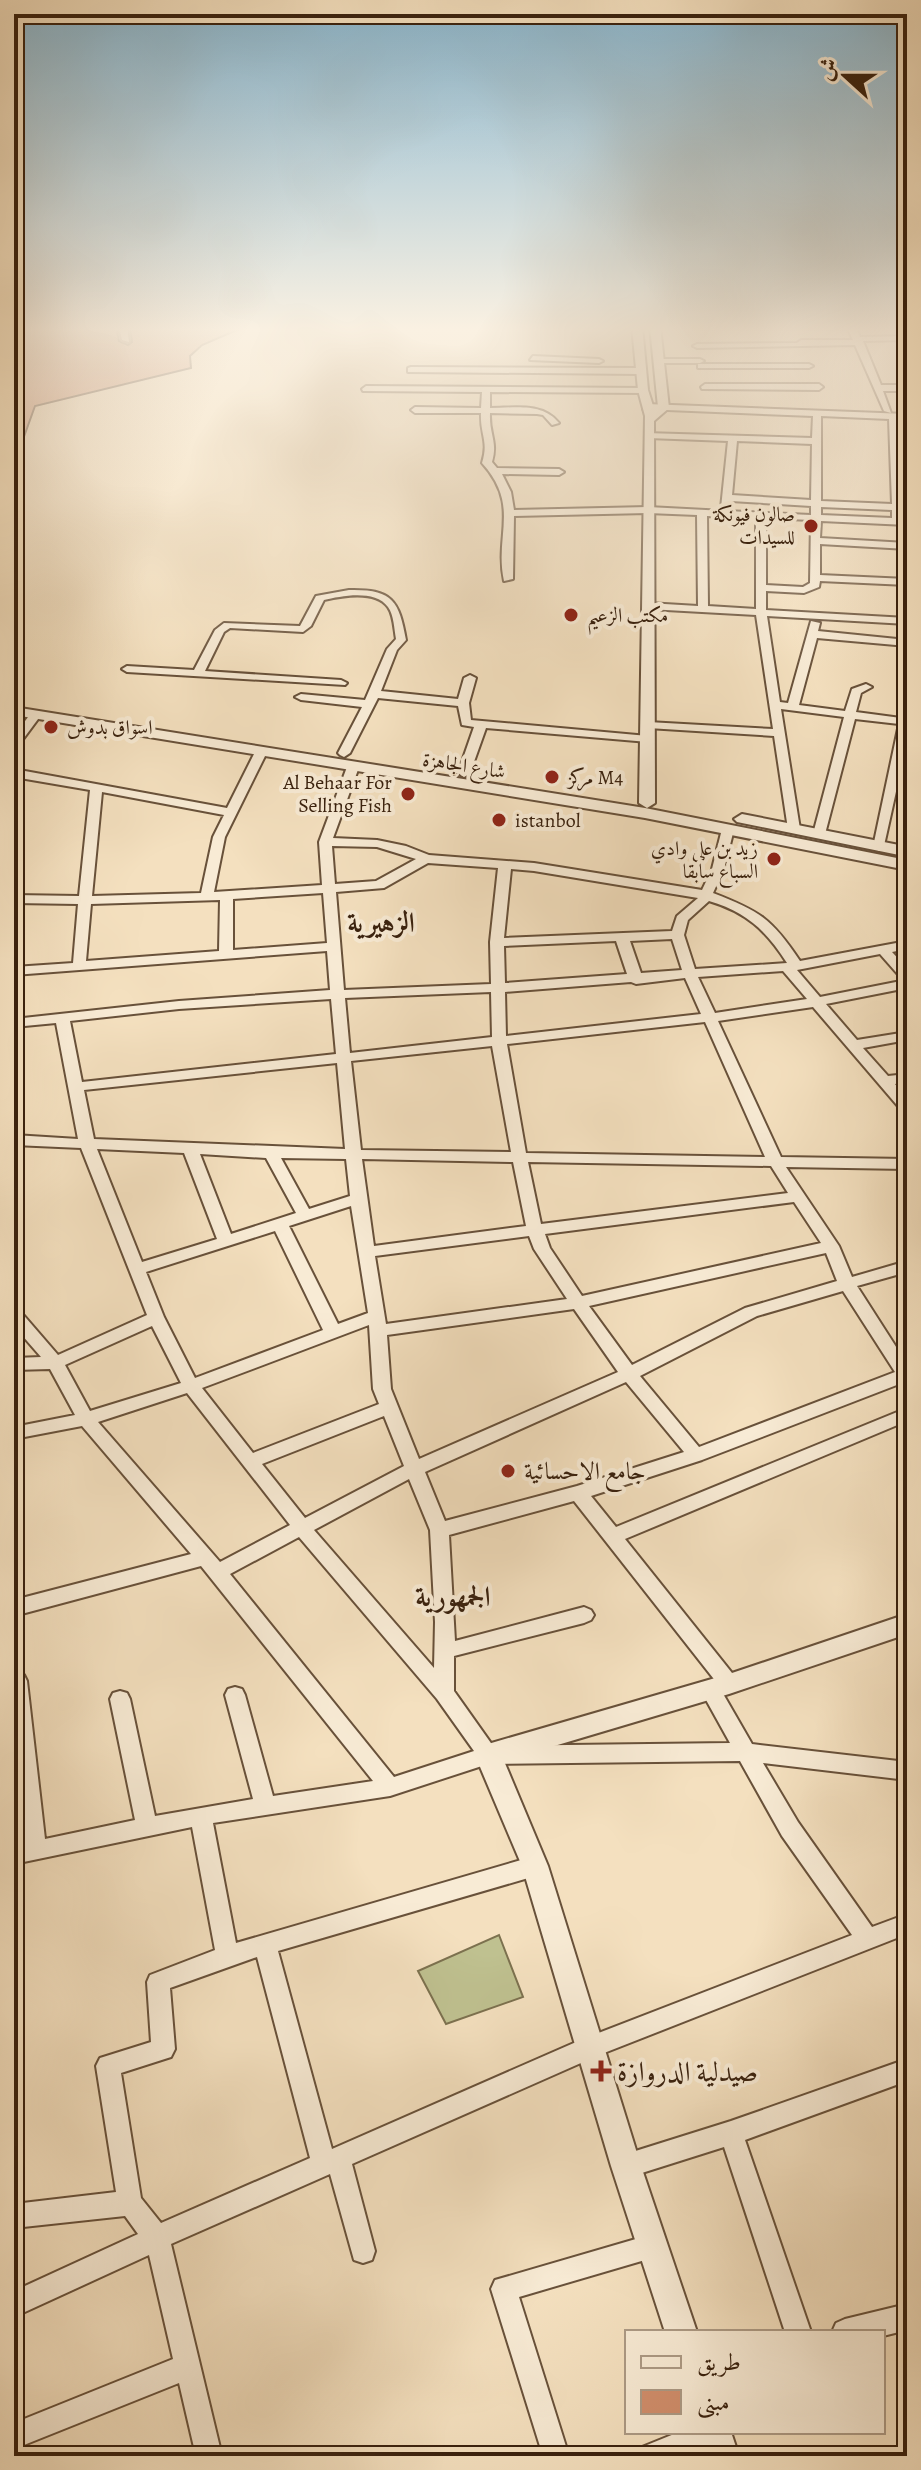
<svg xmlns="http://www.w3.org/2000/svg" width="921" height="2470" viewBox="0 0 921 2470" font-family="Alegreya,Amiri,serif">
<rect width="100%" height="100%" fill="#f4e0bf"/>
<filter id="stains"><feTurbulence type="fractalNoise" baseFrequency=".0025" numOctaves="4"/><feColorMatrix values="0 0 0 0 .2 0 0 0 0 .09 0 0 0 0 .02 0 0 0 .5 -.17"/></filter>
<radialGradient id="worn" r=".72"><stop offset=".6" stop-color="#630" stop-opacity="0"/><stop offset="1" stop-color="#630" stop-opacity=".3"/></radialGradient>
<!-- green -->
<polygon fill="#bfc190" stroke="#7c714f" stroke-width="2" points="499,1935 523,1997 446,2024 418,1971"/>
<!-- building -->
<polygon fill="#d08e6c" stroke="#39210e" stroke-width="2" points="27,326 116,326 119,341 128,345 132,342 130,326 246,326 202,345 190,356 191,368 35,406 16,459 14,354 21,350"/>
<g fill="none" stroke-linecap="round" stroke-linejoin="round">
<defs>
<g id="minor">
<polygon points="16,326 24,326 18,349 14,351"/>
<polygon points="119,326 127,326 129,342 122,340"/>
<polygon points="855,326 860,337 907,336 907,340 863,341 881,385 907,385 907,391 883,391 891,413 884,411 855,345 697,348 693,346 697,344 797,343 801,340 853,340 848,329 694,329 690,327"/>
<polygon points="533,356 599,359 603,361 599,363 530,360"/>
<polygon points="659,359 700,359 704,361 700,363 656,363"/>
<polygon points="701,364 809,364 813,366 809,368 698,368 698,364"/>
<polygon points="411,367 641,368 645,371 641,374 408,372 408,368"/>
<polygon points="705,384 819,384 823,387 819,390 702,389 701,387"/>
<path d="M366 386 646 388V392L643 393 490 392V408C515 408 542 402 559 423L552 425 543 415 537 414 490 413C489 435 498 441 492 462L497 468 559 469 564 472 559 475 502 474 511 492 514 510 648 507 725 511 721 508 728 441 648 438 645 437V433L812 438 813 416 643 409V405L646 404 907 414V420L897 419 901 505H907V511H901L902 519H907V525L821 521 820 538 907 543V549L820 544V575L907 579V585L820 581 819 587 804 593 766 591V610L907 618V624L767 616 780 702 788 703 811 621 820 623 818 631 907 640V646L817 638 799 705 845 711 852 689 866 684 872 687 861 693 856 712 901 718 903 713 907 712V742L883 850 879 851 873 847 899 724 855 719 825 834 819 838 813 834 844 717 781 709 800 829 794 833 788 829 774 736 648 728 642 725 648 722 773 729 756 615 648 609 643 606 648 603 698 606 697 515 648 513 514 516 513 579 504 581C494 535 521 506 482 463 489 441 480 435 481 413H415L411 410 415 407 481 408 482 392 363 391 362 389ZM821 416 889 419 892 504 821 501ZM737 441 812 444 811 500 732 495ZM731 501 811 506V515L726 511 731 508ZM821 507 892 510V518L821 515ZM707 516 756 518V609L708 606ZM766 518 811 520 810 583 803 587 766 585Z"/>
<path d="M349 590C392 589 399 600 406 640L397 650 381 691 458 699 464 678 470 675 476 678 469 703 471 720 648 736 654 739 648 742 486 728 470 773 464 777 458 773 474 727 462 725 458 706 378 698 350 753 344 757 340 755 338 753 362 707 301 700 295 697 301 694 365 700 387 649 396 639C394 629 394 615 388 607 375 589 341 596 324 600L311 626 303 632 230 628 224 632 205 671 341 680 347 683 345 685 127 672 122 669 127 666 194 670 215 630 224 623 300 626 316 596Z"/>
<polygon points="35,712 41,715 18,746 14,747 14,736 31,713"/>
<path d="M261 748 267 752 225 837 214 892 322 885 319 842 347 767 353 763 359 767 333 838 377 840 406 846 429 855 534 863 702 890 712 869 722 829 728 825 734 829 724 869 713 893C760 911 772 919 800 961L907 941V949L892 952 907 968V988L826 1004 857 1040 907 1032V1040L863 1048 888 1076 907 1074V1082L895 1084 907 1099V1113L902 1111 813 1007 718 1021 781 1157 907 1159V1169L786 1167 839 1246 852 1277 907 1261V1272L857 1286 907 1364V1384L902 1383 702 1460 591 1496 616 1527 907 1408V1421L625 1539 736 1678 739 1684 736 1690 729 1692 718 1685 752 1744 907 1762V1780L763 1763 798 1822 872 1927 907 1914V1934L599 2055 352 2164 375 2251 372 2260 363 2263 354 2260 330 2174 171 2244 222 2456H196L179 2383 14 2449V2423L173 2359 149 2255 14 2317V2291L138 2234 125 2216 14 2228V2204L116 2192 96 2066 100 2058 151 2042 147 1982 150 1975 215 1950 192 1827 14 1864V1846L25 1843 14 1746V1674L24 1675 27 1681 45 1839 135 1820 110 1699 113 1693 120 1691 127 1693 130 1699 155 1816 253 1799 225 1695 228 1689 235 1687 242 1689 245 1695 273 1796 373 1781 201 1566 14 1616V1600L191 1554 82 1426 14 1439V1427L75 1415 50 1369 14 1370V1358L41 1357 14 1326V1309L20 1311 58 1355 147 1315 81 1148 14 1145V1135L78 1139 56 1023 14 1027V1019L179 1001 330 990 327 951 14 975V967L73 963 78 904 14 903V895L79 896 90 790 14 777V769L227 808 255 752ZM102 792 224 815 213 837 201 893 92 896ZM332 846 377 847 416 859 376 881 335 884ZM428 863 498 868 490 942 491 984 344 990 336 892 384 888ZM511 869 534 871 698 898 677 916 672 931 504 938ZM323 893 327 943 233 950V899ZM220 900 219 951 86 961 91 904ZM709 901C746 912 766 930 787 963L695 969 684 935 688 920ZM672 939 682 970 641 973 630 941ZM616 941 627 974 505 983 504 946ZM880 954 902 979 906 980 820 997 797 970ZM783 971 807 999 715 1013 698 977ZM685 978 701 1014 506 1036 505 992 631 982 636 984ZM491 992 492 1037 350 1053 345 998ZM331 999 336 1054 82 1082 70 1021 179 1009ZM705 1022 765 1157 526 1153 507 1044ZM492 1046 511 1152 361 1150 351 1061ZM337 1063 345 1149 94 1139 84 1090ZM97 1149 184 1153 217 1239 142 1262ZM200 1154 266 1158 296 1213 231 1234ZM281 1158 346 1159 350 1196 309 1209ZM362 1159 513 1162 526 1226 374 1246ZM528 1162 771 1166 788 1193 541 1224ZM794 1202 821 1243 582 1296 550 1248 545 1234ZM351 1206 368 1313 338 1324 289 1226ZM275 1231 323 1330 195 1378 164 1317 146 1272ZM529 1236 534 1249 567 1299 386 1324 375 1256ZM826 1253 837 1281 745 1308 632 1365 589 1306ZM843 1291 895 1372 699 1447 640 1376 757 1316ZM574 1309 618 1372 419 1459 391 1389 387 1335ZM369 1325 373 1389 379 1404 253 1453 202 1388ZM152 1326 181 1383 90 1411 65 1365ZM626 1382 684 1452 577 1486 445 1521 425 1472ZM187 1393 290 1525 220 1562 98 1422ZM384 1416 404 1466 305 1518 262 1464ZM409 1479 430 1530 435 1622 434 1668 314 1530ZM574 1501 717 1683 710 1681 703 1683 700 1689 730 1743 493 1746 454 1691V1656L584 1623 591 1620 594 1615 591 1610 584 1607 455 1641 449 1535ZM299 1537 437 1699 474 1751 394 1777 230 1574ZM740 1761 782 1836 852 1935 583 2039 332 2149 278 1951 535 1876 543 1873 546 1866 543 1859 535 1856 236 1943 213 1823 390 1796 488 1764ZM257 1957 310 2158 161 2223 141 2198 121 2073 171 2057 175 2049 170 1988Z"/>
<polygon points="907,2059 907,2081 745,2140 811,2332 785,2332 724,2147 626,2178 617,2175 614,2166 617,2157 626,2154 731,2121"/>
<polygon points="653,2234 662,2237 665,2246 662,2255 519,2297 569,2456 543,2456 491,2289 495,2280"/>
<polygon points="907,2304 907,2330 883,2336 883,2332 832,2332 836,2323 845,2319"/>
<polygon points="679,2432 726,2432 722,2441 685,2456 638,2456 642,2447"/>
</g>
<g id="tertiary">
<polygon points="632,326 642,326 648,390 654,409 658,407 650,326 660,326 669,408 654,421 655,803 647,808 639,803 645,416 638,390"/>
<polygon points="14,707 645,808 907,860 907,870 645,818 14,715"/>
<polygon points="742,814 899,845 907,850 899,855 737,822 734,819"/>
<polygon points="907,1614 907,1634 729,1694 504,1761 548,1866 641,2166 697,2332 665,2332 611,2166 522,1866 475,1755 479,1747 488,1744 729,1674"/>
<polygon points="697,2432 731,2432 739,2456 705,2456"/>
</g>
</defs>
<!-- minor casing -->
<use href="#minor" stroke="#68513a" stroke-width="4"/>
<!-- tertiary casing -->
<use href="#tertiary" stroke="#68513a" stroke-width="4"/>
<!-- minor -->
<use href="#minor" fill="#f8ebd5" fill-rule="evenodd"/>
<!-- tertiary -->
<use href="#tertiary" fill="#f8ebd5" fill-rule="evenodd"/>
</g>
<!-- sky -->
<linearGradient id="sky" x2="0" y2="1"><stop stop-color="#89b8d2"/><stop offset="0.49" stop-color="#faf1e2"/><stop offset="1" stop-color="#faf1e2" stop-opacity="0"/></linearGradient>
<rect width="921" height="672" fill="url(#sky)"/>
<!-- markers -->
<g fill="#8f2418" stroke="#f8ebd5" stroke-width="3">
<circle cx="811" cy="526" r="8"/>
<circle cx="571" cy="615" r="8"/>
<circle cx="51" cy="727" r="8"/>
<circle cx="552" cy="777" r="8"/>
<circle cx="408" cy="794" r="8"/>
<circle cx="499" cy="820" r="8"/>
<circle cx="774" cy="859" r="8"/>
<circle cx="508" cy="1471" r="8"/>
<path d="M597 2059h8v8h8v8h-8v8h-8v-8h-8v-8h8z"/>
</g>
<g text-anchor="middle" stroke-width="8" stroke-linejoin="round" paint-order="stroke">
<!-- far-poi labels -->
<g font-size="20" fill="#39210e" stroke="#f8ebd5" text-anchor="start">
<text x="795" y="521" text-anchor="end">صالون فيونكة<tspan x="795" dy="23">للسيدات</tspan></text>
<text x="587" y="622">مكتب الزعيم</text>
<text x="67" y="734">اسواق بدوش</text>
<text x="568" y="784">مركز M4</text>
<text x="392" y="789" text-anchor="end">Al Behaar For<tspan x="392" dy="23">Selling Fish</tspan></text>
<text x="515" y="827">istanbol</text>
<text x="758" y="855" text-anchor="end">زيد بن علي وادي<tspan x="758" dy="23">السباع سابقا</tspan></text>
</g>
<!-- far-street labels -->
<g font-size="20" fill="#39210e" stroke="#f8ebd5">
<text transform="translate(464 765) rotate(9)" y="7">شارع الجاهزة</text>
</g>
<!-- poi labels -->
<g font-size="24" fill="#39210e" stroke="#f8ebd5" text-anchor="start">
<text x="524" y="1479">جامع الاحسائية</text>
</g>
<!-- quarter labels -->
<g font-size="28" font-weight="bold" fill="#39210e" stroke="#f8ebd5">
<text x="381" y="932">الزهيرية</text>
<text x="453" y="1606">الجمهورية</text>
</g>
<!-- near-poi labels -->
<g font-size="28" fill="#39210e" stroke="#f8ebd5" text-anchor="start">
<text x="617" y="2081">صيدلية الدروازة</text>
</g>
</g>
<!-- margin -->
<rect width="921" height="2470" fill="none" stroke="#f4e0bf" stroke-width="48"/>
<rect x="16" y="16" width="889" height="2438" fill="none" stroke="#39210e" stroke-width="4"/>
<rect x="24" y="24" width="873" height="2422" fill="none" stroke="#39210e" stroke-width="2"/>
<!-- legend -->
<rect x="625" y="2330" width="260" height="104" fill="#f8ebd5" stroke="#ac9a85" stroke-width="2"/>
<rect x="641" y="2356" width="40" height="12" fill="#f8ebd5" stroke="#ac9a85" stroke-width="2"/>
<text x="697" y="2370" font-size="24" fill="#39210e">طريق</text>
<rect x="641" y="2390" width="40" height="24" fill="#d08e6c" stroke="#ac9a85" stroke-width="2"/>
<text x="697" y="2410" font-size="24" fill="#39210e">مبنى</text>
<!-- north arrow -->
<g transform="translate(845 76) rotate(291)" stroke="#f8ebd5" stroke-width="6" paint-order="stroke">
<path d="M0-6L14 30L0 20L-14 30Z" fill="#39210e"/>
<text y="-12" font-size="22" font-weight="bold" text-anchor="middle" fill="#39210e">ش</text>
</g>
<rect width="100%" height="100%" filter="url(#stains)"/>
<rect width="100%" height="100%" fill="url(#worn)"/>
</svg>
